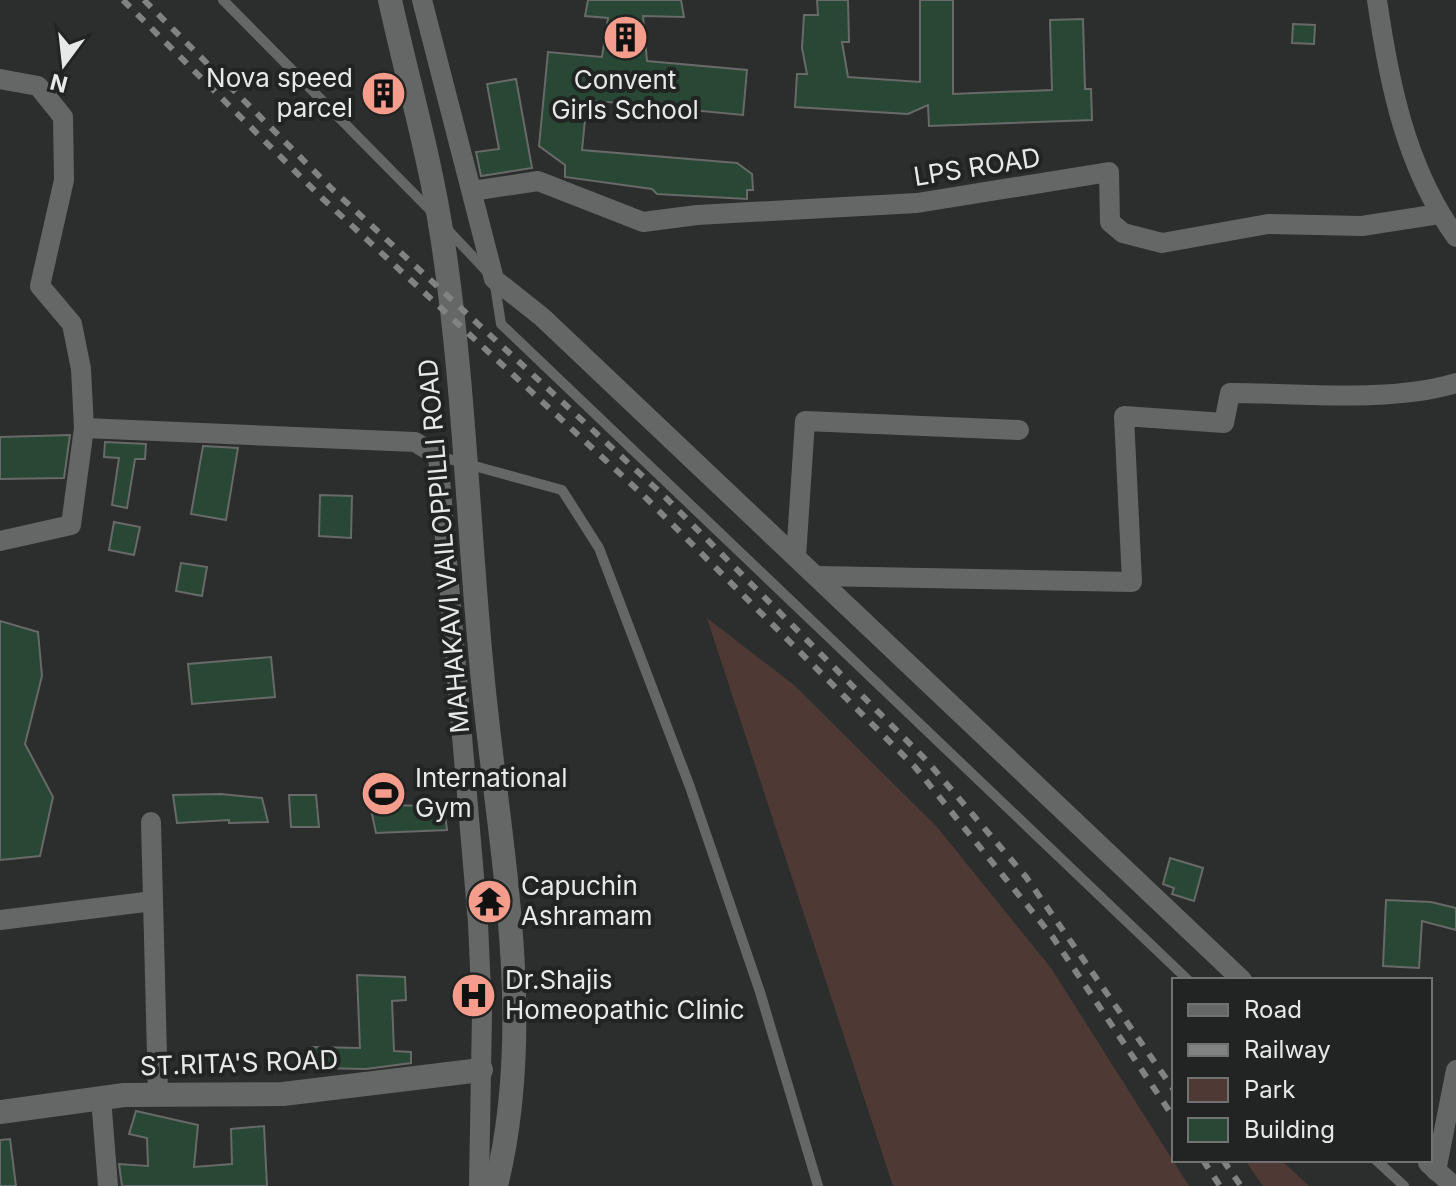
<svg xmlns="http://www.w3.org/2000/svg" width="1456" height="1186" viewBox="0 0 1456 1186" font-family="Inter,sans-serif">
<rect width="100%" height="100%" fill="#2b2e2c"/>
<!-- green -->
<g fill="#4f3935">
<polygon points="707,618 794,685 937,827 1051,968 1189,1186 893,1186"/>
<polygon points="1245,1160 1281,1160 1309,1186 1263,1186"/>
</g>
<!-- building -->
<g fill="#284734" stroke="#676a68" stroke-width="2">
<polygon points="588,0 681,0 684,17 643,16 647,61 747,70 743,115 587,100 582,150 737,163 752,174 753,190 747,190 747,199 657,194 652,189 565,177 565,165 539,146 548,52 602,57 608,18 585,16"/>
<polygon points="817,0 848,0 849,42 842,42 848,77 920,82 920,0 953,0 953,94 1052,90 1050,20 1083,19 1085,89 1091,89 1092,120 929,126 928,105 908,114 795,107 797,74 807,74 802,48 804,15 818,15"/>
<polygon points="1293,24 1315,25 1314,44 1292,43"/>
<polygon points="516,79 532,168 481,176 476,152 499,149 487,84"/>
<polygon points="393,83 391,98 379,104 375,88"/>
<polygon points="70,435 64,478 0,479 0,437"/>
<polygon points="105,442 146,444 145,459 135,459 127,508 112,505 119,458 104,457"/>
<polygon points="203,446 238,448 226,520 191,514"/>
<polygon points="320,495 352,496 351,538 319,536"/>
<polygon points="114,522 140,527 134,555 109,550"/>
<polygon points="181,563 207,567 202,596 176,591"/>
<polygon points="0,621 38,632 42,676 25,744 53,797 40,856 0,860"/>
<polygon points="271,657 275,697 192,704 188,664"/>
<polygon points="221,794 262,798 268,822 229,823 229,820 177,823 173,795"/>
<polygon points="289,795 316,795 319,827 291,827"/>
<polygon points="370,805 444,806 447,830 376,833"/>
<polygon points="1170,858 1203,868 1194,901 1172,894 1174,888 1163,884"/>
<polygon points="1386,900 1431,902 1456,908 1456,930 1422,921 1419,968 1383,966"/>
<polygon points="357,975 405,977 406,1000 392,1001 394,1051 411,1052 411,1063 366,1069 314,1068 309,1058 312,1047 360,1048"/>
<polygon points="136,1111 198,1125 194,1167 232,1164 231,1129 264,1126 267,1186 122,1186 119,1164 148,1166 147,1138 129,1134"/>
<polygon points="10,1139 16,1186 0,1186 0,1140"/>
</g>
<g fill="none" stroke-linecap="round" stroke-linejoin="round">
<!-- lane -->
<g stroke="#646765" stroke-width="10">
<polyline points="223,0 432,212"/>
<polyline points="445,227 494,279 501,324 1188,980"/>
<polyline points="438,456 562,490 599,548 690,787 760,992 818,1186"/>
<polyline points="1376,1160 1404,1186"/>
</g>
<!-- street -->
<g stroke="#646765" stroke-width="20">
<polyline points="422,0 494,279 542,317 1242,980"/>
<path d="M1377 0C1389 83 1406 168 1456 237"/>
<polyline points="0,79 38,86 63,117 64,180 40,286 72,324 81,369 84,428 415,442 438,456 478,923 482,1013 479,1186"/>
<polyline points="472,191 538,181 643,222 697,215 917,203 1109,172 1110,222 1123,233 1162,243 1268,224 1362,226 1439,214"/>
<polyline points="0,541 71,525 84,428"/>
<polyline points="796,557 805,421 1019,430"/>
<path d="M817 576 1132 582 1124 416 1224 423 1230 393C1301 393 1389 403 1456 383"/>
<polyline points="151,822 158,1094"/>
<polyline points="0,920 153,901"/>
<polyline points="101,1098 108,1186"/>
<polyline points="1428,1163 1454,1186"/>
<polyline points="1436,1171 1456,1070"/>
</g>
<!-- secondary -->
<g stroke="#646765" stroke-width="24">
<path d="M390 0C407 78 430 157 442 236 465 383 468 534 483 681 499 848 537 1019 496 1186"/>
<polyline points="0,1112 124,1095 283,1094 481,1070"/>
</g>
<!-- rail -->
<g stroke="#808381" stroke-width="6" stroke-dasharray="10 10" stroke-linecap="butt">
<polyline points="123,0 322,198 642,494 915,767 1052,936 1174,1118"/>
<polyline points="144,0 332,189 663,495 927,761 1026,877 1174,1090"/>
<polyline points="1203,1160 1220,1186"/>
<polyline points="1223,1160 1241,1186"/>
</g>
</g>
<!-- icons -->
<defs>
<symbol id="building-disc" viewBox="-11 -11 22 22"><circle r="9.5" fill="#f49d8d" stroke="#212422"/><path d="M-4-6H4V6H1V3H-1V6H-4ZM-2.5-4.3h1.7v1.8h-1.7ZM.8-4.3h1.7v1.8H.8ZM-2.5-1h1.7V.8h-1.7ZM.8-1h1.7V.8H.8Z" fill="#111"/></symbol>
<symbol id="stadium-disc" viewBox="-11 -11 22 22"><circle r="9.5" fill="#f49d8d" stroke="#212422"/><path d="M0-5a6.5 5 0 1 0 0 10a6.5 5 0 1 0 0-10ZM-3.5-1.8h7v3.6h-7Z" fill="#111"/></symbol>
<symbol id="temple-disc" viewBox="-11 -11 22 22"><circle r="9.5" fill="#f49d8d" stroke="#212422"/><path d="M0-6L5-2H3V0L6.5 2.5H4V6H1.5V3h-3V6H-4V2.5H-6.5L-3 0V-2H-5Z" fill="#111"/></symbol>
<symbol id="hospital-disc" viewBox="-11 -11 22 22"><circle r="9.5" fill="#f49d8d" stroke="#212422"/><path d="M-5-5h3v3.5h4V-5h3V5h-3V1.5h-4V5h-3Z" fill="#111"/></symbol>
</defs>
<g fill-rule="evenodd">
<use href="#building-disc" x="600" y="12" width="51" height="51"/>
<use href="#building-disc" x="358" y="68" width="51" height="51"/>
<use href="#stadium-disc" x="358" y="768" width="51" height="51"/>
<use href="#temple-disc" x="464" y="876" width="51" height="51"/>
<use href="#hospital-disc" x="448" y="970" width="51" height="51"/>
</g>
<g text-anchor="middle" stroke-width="8" stroke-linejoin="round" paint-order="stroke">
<!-- poi labels -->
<g font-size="26" fill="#e7e9e8" stroke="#212422" text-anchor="start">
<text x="353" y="87" text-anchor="end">Nova speed<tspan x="353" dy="30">parcel</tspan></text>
<text x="625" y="89" text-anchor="middle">Convent<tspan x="625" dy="30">Girls School</tspan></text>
<text x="415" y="787">International<tspan x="415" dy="30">Gym</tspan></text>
<text x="521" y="895">Capuchin<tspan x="521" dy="30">Ashramam</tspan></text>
<text x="505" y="989">Dr.Shajis<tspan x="505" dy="30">Homeopathic Clinic</tspan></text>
</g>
<!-- street labels -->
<g font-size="26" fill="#e7e9e8" stroke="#212422">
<text transform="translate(977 167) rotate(-9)" y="9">LPS ROAD</text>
<text transform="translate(444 546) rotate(-95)" y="9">MAHAKAVI VAILOPPILLI ROAD</text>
<text transform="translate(239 1063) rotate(-2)" y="9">ST.RITA'S ROAD</text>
</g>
</g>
<!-- legend -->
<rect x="1172" y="978" width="260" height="184" fill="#212422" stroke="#707371" stroke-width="2"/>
<rect x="1188" y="1004" width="40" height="12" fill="#646765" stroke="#707371" stroke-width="2"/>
<text x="1244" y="1018" font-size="24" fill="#e7e9e8">Road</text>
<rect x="1188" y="1044" width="40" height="12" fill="#808381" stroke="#707371" stroke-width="2"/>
<text x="1244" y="1058" font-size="24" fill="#e7e9e8">Railway</text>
<rect x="1188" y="1078" width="40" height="24" fill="#4f3935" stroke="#707371" stroke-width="2"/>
<text x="1244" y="1098" font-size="24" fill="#e7e9e8">Park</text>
<rect x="1188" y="1118" width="40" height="24" fill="#284734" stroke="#707371" stroke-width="2"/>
<text x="1244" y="1138" font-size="24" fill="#e7e9e8">Building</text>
<!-- north arrow -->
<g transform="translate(64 64) rotate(195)" stroke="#212422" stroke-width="6" paint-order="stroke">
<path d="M0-6L14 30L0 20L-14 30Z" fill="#e7e9e8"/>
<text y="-12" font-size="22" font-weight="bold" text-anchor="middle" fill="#e7e9e8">N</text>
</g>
</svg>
